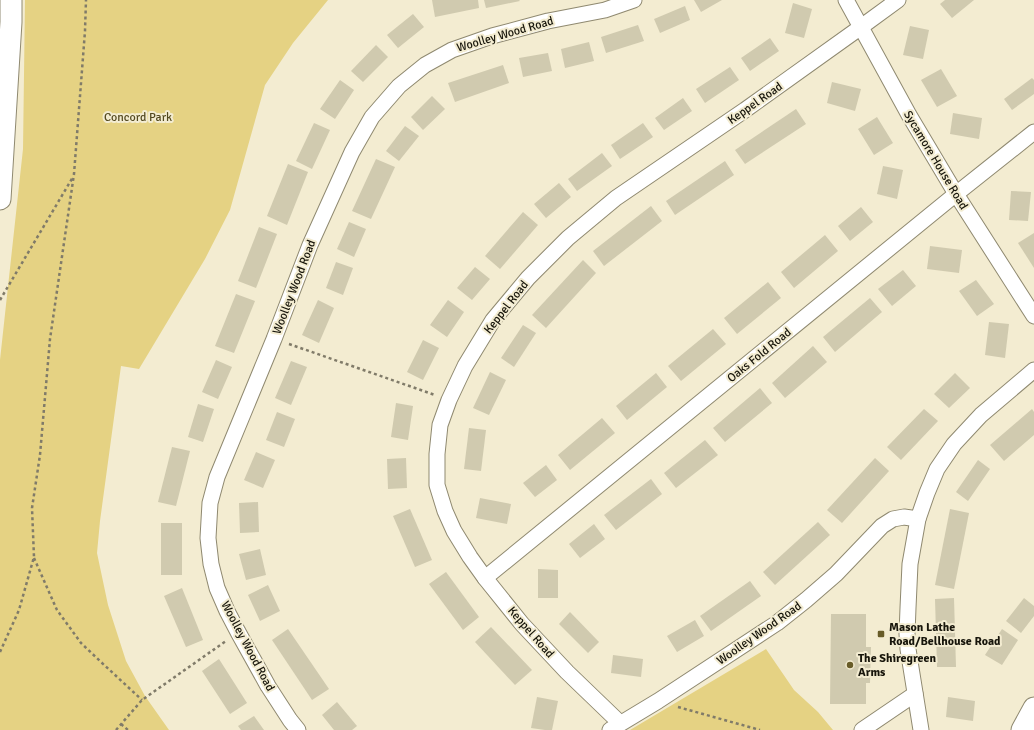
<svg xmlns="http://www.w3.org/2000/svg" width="1034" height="730" viewBox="0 0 1034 730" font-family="Signika,sans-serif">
<rect width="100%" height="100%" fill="#f3ecd1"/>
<!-- green -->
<g fill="#e5d283">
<polygon points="25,0 328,0 293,43 265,85 230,210 205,259 139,369 121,366 100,521 97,553 108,605 126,661 145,696 169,730 0,730 0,360 23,149"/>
<polygon points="766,649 794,690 818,712 833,730 630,730"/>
</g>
<!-- building -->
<g fill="#d0caaf">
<polygon points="432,0 478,0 479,8 435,17"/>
<polygon points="484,0 519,0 520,1 486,8"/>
<polygon points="694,0 722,0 701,12"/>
<polygon points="945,0 974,0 952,18 940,4"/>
<polygon points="793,3 812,9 804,38 785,33"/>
<polygon points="685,6 690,20 660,33 654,19"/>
<polygon points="413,14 424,27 398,48 387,35"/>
<polygon points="638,25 644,41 606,53 601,37"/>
<polygon points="910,26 929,30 923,59 903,55"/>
<polygon points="770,38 779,51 750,71 741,58"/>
<polygon points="589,42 594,61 565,68 561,49"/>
<polygon points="376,45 388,57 363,82 351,71"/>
<polygon points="548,53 552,71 523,77 519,58"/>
<polygon points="503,65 509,83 455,102 448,83"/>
<polygon points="730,67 739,80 705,103 696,89"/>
<polygon points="941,69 957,96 937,107 921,80"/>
<polygon points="1032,78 1034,80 1034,94 1012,110 1004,99"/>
<polygon points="340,80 354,90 335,119 320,109"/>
<polygon points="832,82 861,89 855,111 827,103"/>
<polygon points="432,96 445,109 423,130 411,117"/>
<polygon points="683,98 692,111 664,130 655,118"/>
<polygon points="796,109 806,124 745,164 735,150"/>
<polygon points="953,113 982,118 979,139 950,134"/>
<polygon points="877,117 893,143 874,155 858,129"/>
<polygon points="314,123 330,130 312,169 296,161"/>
<polygon points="643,123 653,137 620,159 611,145"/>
<polygon points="405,126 419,136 399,161 386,151"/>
<polygon points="602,153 612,166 577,191 568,179"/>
<polygon points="376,159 395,167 371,219 352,211"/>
<polygon points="725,161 734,175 675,215 666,201"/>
<polygon points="288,164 308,172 287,225 267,216"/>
<polygon points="883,166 903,170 897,199 877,194"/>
<polygon points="559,183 571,197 546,218 534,204"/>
<polygon points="1011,191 1031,192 1028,221 1009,220"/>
<polygon points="651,206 662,221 604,266 593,251"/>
<polygon points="861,207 873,222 850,241 838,226"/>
<polygon points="523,212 538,225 500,269 485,256"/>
<polygon points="349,222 366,229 354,257 337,249"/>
<polygon points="259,227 277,234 256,288 238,281"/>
<polygon points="1034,233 1034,268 1018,243"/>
<polygon points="825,235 838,251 794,288 781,272"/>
<polygon points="930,246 962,250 959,273 927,269"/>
<polygon points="583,260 596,273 546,328 532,315"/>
<polygon points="336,262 353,268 343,295 326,288"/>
<polygon points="475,267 490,279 472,300 457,288"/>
<polygon points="903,270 916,286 892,306 878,289"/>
<polygon points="976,280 994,304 977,316 959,291"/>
<polygon points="768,282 781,298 737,334 724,318"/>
<polygon points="236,294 255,301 234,353 215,346"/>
<polygon points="870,298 882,312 835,352 823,337"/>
<polygon points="318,300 334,308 319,343 302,335"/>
<polygon points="448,300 464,312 447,337 430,325"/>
<polygon points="989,322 1009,324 1005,358 985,355"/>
<polygon points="523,325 536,333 514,367 501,358"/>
<polygon points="713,329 726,344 681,381 668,366"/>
<polygon points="423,340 439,348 423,380 407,372"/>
<polygon points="813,346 827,362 785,398 772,383"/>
<polygon points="216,360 232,367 218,399 202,392"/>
<polygon points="291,361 307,367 291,405 275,398"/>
<polygon points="490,372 506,380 489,415 473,408"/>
<polygon points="656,373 667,387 627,420 616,406"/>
<polygon points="955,373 970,388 949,408 934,394"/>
<polygon points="760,388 772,403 725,442 713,428"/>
<polygon points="396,403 413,406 408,440 391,437"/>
<polygon points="198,404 214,409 203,442 188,437"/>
<polygon points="924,409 938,421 901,460 887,447"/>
<polygon points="1032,409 1034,412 1034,435 1004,461 990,445"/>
<polygon points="277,412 295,419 284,447 266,440"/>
<polygon points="602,418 615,433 570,470 558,455"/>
<polygon points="469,428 486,430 481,471 464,469"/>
<polygon points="705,440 718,455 676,488 664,473"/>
<polygon points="172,447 190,451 176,506 158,502"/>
<polygon points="256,452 275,460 263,488 244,480"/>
<polygon points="406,458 407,488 388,489 387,459"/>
<polygon points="875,458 889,471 842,523 827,510"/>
<polygon points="978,460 990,469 968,501 956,492"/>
<polygon points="546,465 557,480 535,497 523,483"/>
<polygon points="651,479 662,494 616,530 604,515"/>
<polygon points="480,498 511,504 507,524 476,518"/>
<polygon points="258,502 259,532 240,533 239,503"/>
<polygon points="410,509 432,560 415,567 393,516"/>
<polygon points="950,509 969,513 954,589 935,585"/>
<polygon points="818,522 830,535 775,585 763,572"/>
<rect x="161" y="523" width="21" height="52"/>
<polygon points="594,524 605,539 580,558 569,544"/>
<polygon points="260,549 266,575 246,580 239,554"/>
<polygon points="538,569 558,570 558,598 538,598"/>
<polygon points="446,572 479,617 463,630 429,584"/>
<polygon points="750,581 761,596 711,631 700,616"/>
<polygon points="268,585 280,611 260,621 248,595"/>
<polygon points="182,588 203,640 186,647 164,596"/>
<polygon points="954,598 956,667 937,667 935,599"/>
<polygon points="1024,598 1034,606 1034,616 1021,633 1006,621"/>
<polygon points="570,612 599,642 588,653 559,624"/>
<polygon points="831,614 866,614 866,647 871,647 870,683 866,683 866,704 830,704"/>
<polygon points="695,620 704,636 677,652 667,636"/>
<polygon points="491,627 532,670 515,685 475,642"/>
<polygon points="288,629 329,689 312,700 272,640"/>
<polygon points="1002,629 1018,640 1002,665 985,655"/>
<polygon points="613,655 643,659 641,677 611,673"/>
<polygon points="219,659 247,703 230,714 202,671"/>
<polygon points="537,697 558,701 552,730 545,730 531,728"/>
<polygon points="948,697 975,701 973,721 946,717"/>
<polygon points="337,702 357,726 352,730 334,730 322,715"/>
<polygon points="254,716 264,730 241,730 238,726"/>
</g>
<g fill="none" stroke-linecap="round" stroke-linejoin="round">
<defs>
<g id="street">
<polyline points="846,0 909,115 956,194 1034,316"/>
<polyline points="485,578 956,194 1034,132"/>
<polyline points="620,723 567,672 522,624 485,578 470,557 454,531 445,511 437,485 437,454 440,425 449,400 465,366 493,320 528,278 568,238 616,198 745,110 861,27 898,0"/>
<polyline points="298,730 290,720 268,686 238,632 227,611 217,588 211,564 208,538 210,503 217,477 274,339 310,245 352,152 372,117 399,86 425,65 452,50 492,36 548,21 605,10 634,0"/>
<polyline points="610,730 658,701 777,623 806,600 836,574 882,526 893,519 904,517 918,519"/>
<polyline points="862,730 915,694"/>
<polyline points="921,730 908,649 907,634 908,608 910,564 918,519 927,493 937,469 954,444 981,415 1034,370"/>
</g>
<g id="secondary">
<polyline points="0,199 11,22 11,0"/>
<polyline points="1022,730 1034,708"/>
</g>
</defs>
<!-- street casing -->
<use href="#street" stroke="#8f8970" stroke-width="17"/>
<!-- secondary casing -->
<use href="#secondary" stroke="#8f8970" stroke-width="23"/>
<!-- path -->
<g stroke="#807b69" stroke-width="2.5" stroke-dasharray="3 3" stroke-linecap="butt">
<polyline points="0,300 73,177"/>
<polyline points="289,344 435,395"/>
<polyline points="34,558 57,610 81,643 101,662 142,700"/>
<polyline points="0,652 19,610 34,557 32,508 40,455 50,339 74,174 85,31 86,0"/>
<polyline points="678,707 760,730"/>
<polyline points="121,724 128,730"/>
<polyline points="116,730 142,700 226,641"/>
</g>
<!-- street -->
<use href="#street" stroke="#fff" stroke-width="15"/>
<!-- secondary -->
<use href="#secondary" stroke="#fff" stroke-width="21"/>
</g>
<!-- markers -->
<g fill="#685c28" stroke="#f3ecd1" stroke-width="1.5">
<rect x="877" y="630" width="8" height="8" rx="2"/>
<circle cx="850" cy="665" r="4"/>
</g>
<g text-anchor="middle" stroke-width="4" stroke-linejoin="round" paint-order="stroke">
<!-- street labels -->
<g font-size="12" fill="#17150b" stroke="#f3ecd1">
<text transform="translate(505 34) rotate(-16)" y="4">Woolley Wood Road</text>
<text transform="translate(755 103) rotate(-35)" y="4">Keppel Road</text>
<text transform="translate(936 160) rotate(59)" y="4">Sycamore House Road</text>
<text transform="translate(294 287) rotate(-69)" y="4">Woolley Wood Road</text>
<text transform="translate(506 307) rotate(-52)" y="4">Keppel Road</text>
<text transform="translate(759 355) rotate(-39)" y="4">Oaks Fold Road</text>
<text transform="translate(531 632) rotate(49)" y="4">Keppel Road</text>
<text transform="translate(759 633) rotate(-35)" y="4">Woolley Wood Road</text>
<text transform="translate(248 646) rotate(62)" y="4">Woolley Wood Road</text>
</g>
<!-- park labels -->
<g font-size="12" fill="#534920" stroke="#f3ecd1">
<text x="138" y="121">Concord Park</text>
</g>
<!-- poi labels -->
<g font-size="12" font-weight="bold" fill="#17150b" stroke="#f3ecd1" text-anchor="start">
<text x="889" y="631">Mason Lathe<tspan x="889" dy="14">Road/Bellhouse Road</tspan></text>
<text x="858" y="662">The Shiregreen<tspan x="858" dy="14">Arms</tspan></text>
</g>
</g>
</svg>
